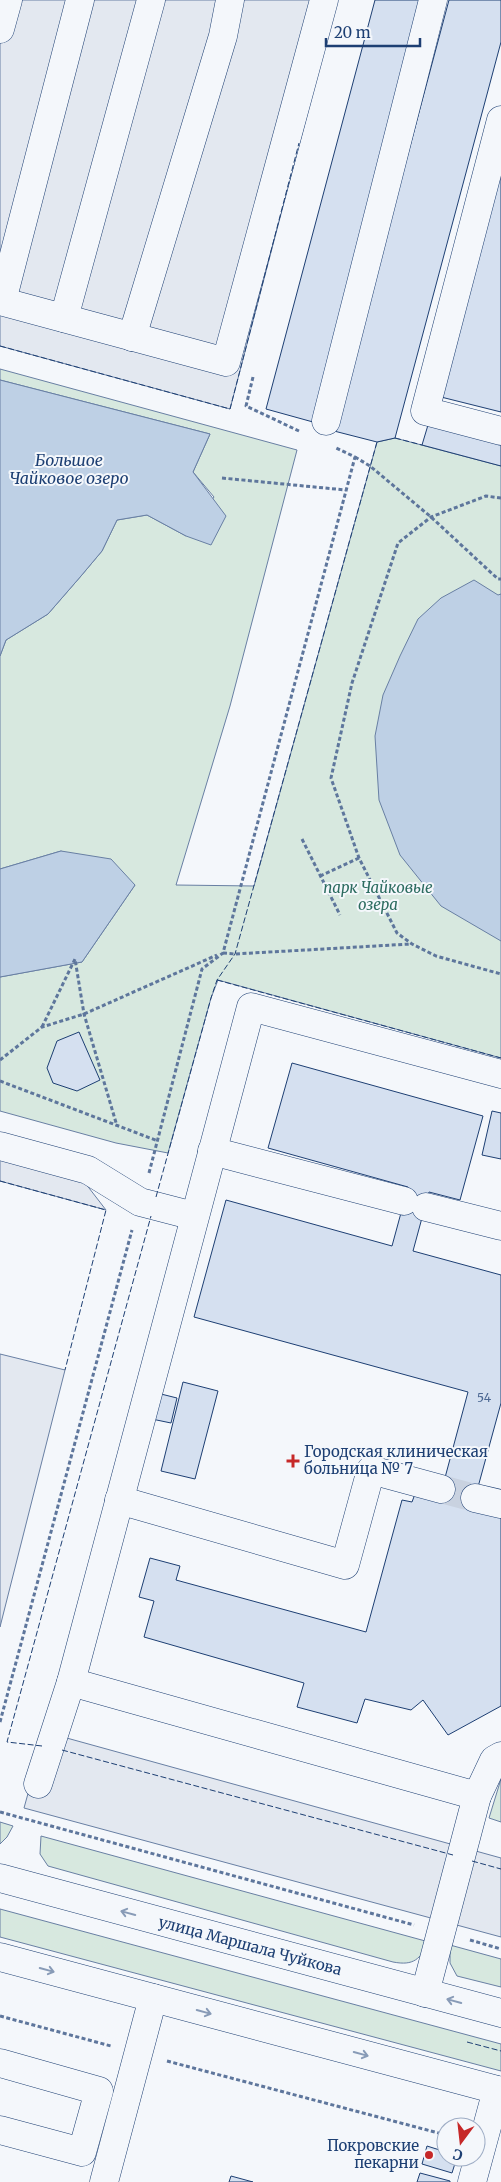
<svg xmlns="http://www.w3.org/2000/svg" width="501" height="2182" viewBox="0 0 501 2182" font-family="Merriweather,serif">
<rect width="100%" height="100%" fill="#f4f7fb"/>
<!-- green -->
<g fill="#d7e8df" stroke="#687fa3">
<polygon points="0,369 297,450 230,706 176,885 254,886 377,442 395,438 501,466 501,1058 218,980 211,998 168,1153 116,1143 0,1111 0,977 82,962 135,885 61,851 0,869 0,656 6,640 48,614 81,576 102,551 117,520 147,515 186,536 214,497 193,472 210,434 0,380"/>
<polygon points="501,1779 501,1822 489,1818"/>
<polygon points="0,1822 13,1826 7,1837 0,1844"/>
<path d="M41 1836 429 1942C420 1959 414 1966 393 1962L48 1866 40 1854Z"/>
<polygon points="0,1909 501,2044 501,2071 0,1937"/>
<polygon points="450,1945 501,1959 501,1987 457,1976 450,1963"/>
</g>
<!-- parking -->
<g fill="#e3e8f0" stroke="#687fa3">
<polygon points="0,0 337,0 230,409 0,346"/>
<polygon points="0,1154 79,1175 106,1210 0,1181"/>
<polygon points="0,1354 65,1370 0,1627"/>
<polygon points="45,1732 501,1858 501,1937 24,1808"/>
</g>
<!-- water -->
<g fill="#bed0e5" stroke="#687fa3">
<polygon points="0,380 210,434 193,472 226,516 211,545 186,536 147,515 117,520 102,551 81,576 48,614 6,640 0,656"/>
<polygon points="474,580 498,595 501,594 501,941 441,906 400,855 379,800 375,736 383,695 400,656 418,619 441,598"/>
<polygon points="61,851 111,859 135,885 82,962 0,977 0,869"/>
</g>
<!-- building -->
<g fill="#d5e0f0" stroke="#1d3f73">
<polygon points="375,0 420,0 313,422 266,409"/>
<polygon points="449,0 501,0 501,42 395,438 377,442 334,431"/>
<polygon points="501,168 501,412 441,397"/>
<polygon points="431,415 501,434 501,466 422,445"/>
<polygon points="79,1032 100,1080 77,1091 53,1083 47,1068 57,1041"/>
<polygon points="292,1063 483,1116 460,1200 429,1192 413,1251 501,1275 501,1403 472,1509 501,1517 501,1706 448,1735 423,1700 411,1710 365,1699 357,1723 297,1707 304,1683 144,1637 154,1601 139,1597 150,1558 180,1566 176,1580 366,1632 402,1500 412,1502 415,1494 439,1500 468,1392 194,1317 226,1200 392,1246 408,1187 268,1148"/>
<polygon points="492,1111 501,1113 501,1159 482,1155"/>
<polygon points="183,1382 218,1391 195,1479 161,1471"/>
<polygon points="153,1392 177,1398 171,1423 147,1418"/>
<polygon points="427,2146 446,2152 446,2157 457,2157 452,2173 422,2164"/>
<polygon points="420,2173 450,2181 450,2182 417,2182"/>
<polygon points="231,2176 253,2182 229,2182"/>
</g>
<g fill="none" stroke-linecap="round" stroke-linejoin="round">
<!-- minor-tunnel -->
<polyline stroke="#c9d2e0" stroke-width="28" stroke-dasharray="28 14" stroke-linecap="butt" points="441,1489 475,1498"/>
<defs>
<g id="minor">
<polyline points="0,29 8,0"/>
<polyline points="501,120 425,411 501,431"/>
<polyline points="0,301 226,362 324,0"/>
<polyline points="2,301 80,0"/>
<polyline points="64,318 151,0"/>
<polyline points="132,337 223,36 230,0"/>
<polyline points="326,421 433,0"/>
<polyline points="0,1146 88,1170 140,1202 194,1216"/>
<polyline points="212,1151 404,1201"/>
<polyline points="426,1207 501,1226"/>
<polyline points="475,1498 501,1504"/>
<polyline points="119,1500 345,1565 371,1470 441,1489"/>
<polyline points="71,1682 477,1796 494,1760 501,1756"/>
<polyline points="38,1784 71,1682 251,1007 501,1074"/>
<polyline points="425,1993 477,1796"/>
<polyline points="0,2063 99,2091 82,2152 0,2130"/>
<polyline points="104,2182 153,1998"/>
<polyline points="472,2182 497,2090"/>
</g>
<g id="major">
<polyline points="0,1878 501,2013"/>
<polyline points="0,1957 501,2091"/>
</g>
</defs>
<!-- minor casing -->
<use href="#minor" stroke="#1d3f73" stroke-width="29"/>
<!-- major casing -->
<use href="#major" stroke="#1d3f73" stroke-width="29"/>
<!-- path -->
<g stroke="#5e769c" stroke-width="3" stroke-dasharray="4 2.5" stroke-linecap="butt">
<polyline points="253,377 246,406 299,431"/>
<polyline points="355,457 370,466 431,517 498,579 501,579"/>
<polyline points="222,478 346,490"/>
<polyline points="501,498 486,496 431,517 398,543 352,683 331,778 359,858 397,933 412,944 436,956 501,974"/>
<polyline points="302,839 340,915"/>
<polyline points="320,876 359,858"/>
<polyline points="223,953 235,954 411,944"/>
<polyline points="42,1027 75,959 84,1014 117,1126"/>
<polyline points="0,1060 42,1027 84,1014 217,955"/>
<polyline points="0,1081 158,1141"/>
<polyline points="149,1173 202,969 223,953 355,457 336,448"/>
<polyline points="0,1722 132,1230"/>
<polyline points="0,1812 414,1925"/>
<polyline points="470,1940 501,1949"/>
<polyline points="0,2016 111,2046"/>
<polyline points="167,2061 446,2135"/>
</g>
<!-- minor -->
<use href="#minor" stroke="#f4f7fb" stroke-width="28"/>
<!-- major -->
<use href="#major" stroke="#f4f7fb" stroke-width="28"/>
<!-- fence -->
<g stroke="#1d3f73" stroke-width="1" stroke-dasharray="6 2.5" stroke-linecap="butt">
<polyline points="0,346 230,409 299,143"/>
<polyline points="395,438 422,445"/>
<polyline points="217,980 501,1058"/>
<polyline points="0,1181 106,1210 65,1370"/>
<polyline points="156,1197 211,998 217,980 235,954 377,442"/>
<polyline points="42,1746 7,1742 151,1216"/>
<polyline points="62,1750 453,1855"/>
<polyline points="472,1861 501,1869"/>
<polyline points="467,2042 501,2051"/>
</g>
</g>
<!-- one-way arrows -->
<defs><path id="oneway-shaft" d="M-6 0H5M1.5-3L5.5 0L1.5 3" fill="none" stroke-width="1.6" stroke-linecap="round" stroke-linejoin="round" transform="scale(1.25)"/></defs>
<g stroke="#889bb7">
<use href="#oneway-shaft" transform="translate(128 1913) rotate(-165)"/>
<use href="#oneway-shaft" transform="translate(47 1970) rotate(15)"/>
<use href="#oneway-shaft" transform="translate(454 2001) rotate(-165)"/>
<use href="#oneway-shaft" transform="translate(204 2012) rotate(15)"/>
<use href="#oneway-shaft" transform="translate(361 2054) rotate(15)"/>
</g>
<!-- markers -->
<g fill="#c62828" stroke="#f4f7fb" stroke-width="2">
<path d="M290.5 1453.5h5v5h5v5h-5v5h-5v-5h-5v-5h5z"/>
<circle cx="429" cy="2155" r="5"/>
</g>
<g text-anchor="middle" stroke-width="4" stroke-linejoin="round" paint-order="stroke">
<!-- number labels -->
<g font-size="12" fill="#4b6792">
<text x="484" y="1402">54</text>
</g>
<!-- park labels -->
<g font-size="15" font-style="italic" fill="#2c6c60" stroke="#f4f7fb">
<text x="378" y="893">парк Чайковые<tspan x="378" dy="17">озера</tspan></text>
</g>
<!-- poi labels -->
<g font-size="15" fill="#1d3f73" stroke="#f4f7fb" text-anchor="start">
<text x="304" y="1457">Городская клиническая<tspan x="304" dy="17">больница № 7</tspan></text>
<text x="419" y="2151" text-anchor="end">Покровские<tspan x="419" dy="17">пекарни</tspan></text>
</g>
<!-- street labels -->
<g font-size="15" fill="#1d3f73" stroke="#f4f7fb">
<text transform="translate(250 1946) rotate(15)" y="5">улица Маршала Чуйкова</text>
</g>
<!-- water labels -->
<g font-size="16" font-style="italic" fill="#1d3f73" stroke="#f4f7fb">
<text x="69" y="466">Большое<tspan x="69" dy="18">Чайковое озеро</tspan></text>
</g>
</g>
<!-- north arrow -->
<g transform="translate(461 2142) rotate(195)"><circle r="24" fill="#f4f7fb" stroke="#9eadc5"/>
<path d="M0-4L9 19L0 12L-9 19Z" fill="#c62828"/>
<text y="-8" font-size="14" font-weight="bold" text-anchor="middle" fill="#1d3f73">С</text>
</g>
<!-- scale -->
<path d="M326 38v8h94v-8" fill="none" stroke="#1d3f73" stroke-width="2.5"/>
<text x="334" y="38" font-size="15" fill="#1d3f73" stroke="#f4f7fb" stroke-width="4" paint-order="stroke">20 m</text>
</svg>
